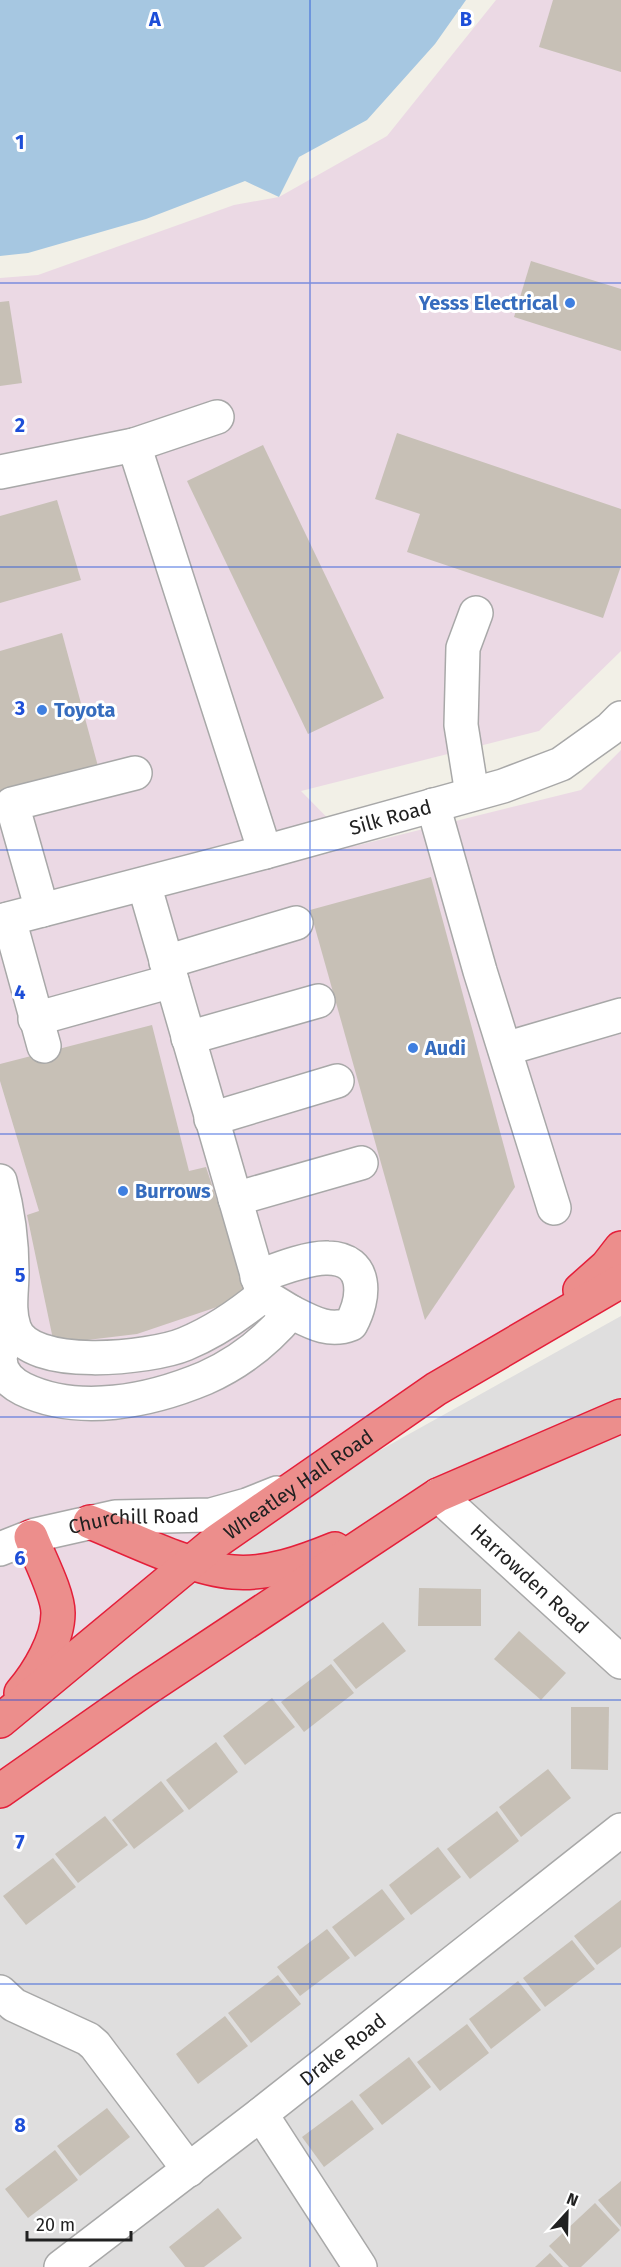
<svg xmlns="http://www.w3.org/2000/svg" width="621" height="2267" viewBox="0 0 621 2267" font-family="'Fira Sans',sans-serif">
<rect width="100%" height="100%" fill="#f2f0e7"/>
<!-- residential -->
<polygon fill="#dfdede" points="621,1316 621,2267 0,2267 0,1721 217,1541"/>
<!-- industrial -->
<polygon fill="#ebd9e4" points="496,0 621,0 621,651 539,731 301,791 355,846 581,790 621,750 621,1281 436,1389 0,1721 0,278 38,275 234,205 279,197 387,136"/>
<!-- water -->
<polygon fill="#a6c7e1" points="0,0 466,0 435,44 367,120 299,157 279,197 245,181 146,219 28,253 0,256"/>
<!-- building -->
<g fill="#c7c0b6">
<polygon points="553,0 621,0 621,72 539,47"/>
<polygon points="531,261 621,289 621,351 514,317"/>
<polygon points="9,301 22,383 0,386 0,302"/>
<polygon points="397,433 621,509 621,566 603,618 407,552 420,514 375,499"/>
<polygon points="263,445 384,698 308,734 187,481"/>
<polygon points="57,500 81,580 0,603 0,516"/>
<polygon points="62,633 99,770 0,797 0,651"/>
<polygon points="431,877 515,1187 425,1320 310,910"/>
<polygon points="152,1025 189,1171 206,1167 247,1291 223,1305 137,1334 54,1344 27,1215 39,1211 0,1081 0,1064"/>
<polygon points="419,1588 481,1589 481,1626 418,1626"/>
<polygon points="383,1622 406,1651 356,1689 333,1660"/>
<polygon points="519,1631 566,1673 541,1700 494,1659"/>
<polygon points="331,1664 354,1693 304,1732 281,1702"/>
<polygon points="272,1698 295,1727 245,1765 223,1736"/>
<polygon points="571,1707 609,1707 608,1770 571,1769"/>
<polygon points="216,1742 238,1772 189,1810 166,1780"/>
<polygon points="548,1769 571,1798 521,1837 499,1807"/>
<polygon points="161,1781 184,1811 134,1849 112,1820"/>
<polygon points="497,1811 519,1841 470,1879 447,1849"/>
<polygon points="105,1816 128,1845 78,1883 55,1854"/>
<polygon points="438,1847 461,1877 411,1915 389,1885"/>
<polygon points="53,1858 76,1887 26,1925 3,1896"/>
<polygon points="382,1889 405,1919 355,1957 332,1927"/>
<polygon points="621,1900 621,1947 597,1965 574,1936"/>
<polygon points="327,1929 350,1958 300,1996 277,1967"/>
<polygon points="572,1940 595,1969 545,2007 523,1978"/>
<polygon points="278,1975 301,2004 251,2043 228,2013"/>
<polygon points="518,1981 541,2010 491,2049 469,2019"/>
<polygon points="225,2016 248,2046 198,2084 176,2054"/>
<polygon points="467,2024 489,2053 440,2091 417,2062"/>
<polygon points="409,2057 431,2087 382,2125 359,2095"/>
<polygon points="352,2100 374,2129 324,2167 302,2137"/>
<polygon points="107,2108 130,2137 80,2176 57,2146"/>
<polygon points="55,2150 78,2180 28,2218 5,2189"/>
<polygon points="621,2181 621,2227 598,2200"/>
<polygon points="595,2203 620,2230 581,2267 569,2267 549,2246"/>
<polygon points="218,2208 242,2238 204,2267 185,2267 169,2247"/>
<polygon points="550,2253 563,2267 535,2267"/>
</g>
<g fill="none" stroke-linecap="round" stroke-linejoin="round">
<defs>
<g id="minor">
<polyline points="134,445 217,417"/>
<polyline points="0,472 134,445 265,852"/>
<polyline points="472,794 461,725 463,648 476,613"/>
<polyline points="433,805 480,971 554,1208"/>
<polyline points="42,910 12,804 135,773"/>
<polyline points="9,919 44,1046"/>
<path id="s1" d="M0 921 265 852 503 786 561 764 610 729 621 718"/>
<polyline points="166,962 296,923"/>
<polyline points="35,1019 172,981"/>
<polyline points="188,1038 318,1001"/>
<polyline points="505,1049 621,1015"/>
<polyline points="211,1119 337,1081"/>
<path d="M0 1181C8 1211 12 1241 12 1272 12 1291 8 1309 14 1327 27 1372 152 1358 185 1344 214 1332 239 1315 263 1295L144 884"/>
<polyline points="235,1199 361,1163"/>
<path d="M257 1277C276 1270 308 1257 328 1258 369 1259 365 1298 351 1324 329 1333 311 1322 291 1312"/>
<path d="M14 1329C10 1337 1 1349 0 1358 0 1373 11 1383 23 1389 79 1416 150 1401 205 1378 239 1363 267 1341 291 1312L263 1295"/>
<path id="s2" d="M438 1495 621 1662"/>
<path id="s3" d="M0 1549 35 1535 115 1517 211 1515 247 1505 277 1493"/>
<polyline points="0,1992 14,2005 88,2039 95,2045 189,2170"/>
<polyline points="261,2114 360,2267"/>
<path id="s4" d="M61 2267 261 2114 621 1830"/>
</g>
<g id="highway">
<polyline points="580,1290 607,1266 621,1248"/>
<path d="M90 1522C130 1538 191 1569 233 1572 268 1575 303 1562 335 1549"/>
<path d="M21 1693C38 1673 58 1640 58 1613 58 1593 38 1556 31 1537"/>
<path id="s5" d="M0 1721 217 1541 436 1389 621 1281"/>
<polyline points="0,1791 144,1690 438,1495 621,1416"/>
</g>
</defs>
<!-- minor casing -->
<use href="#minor" stroke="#a8a8a8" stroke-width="36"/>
<!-- highway casing -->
<use href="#highway" stroke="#e41f3a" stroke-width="36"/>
<!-- minor -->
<use href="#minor" stroke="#fff" stroke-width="33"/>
<!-- highway -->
<use href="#highway" stroke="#ec8e8c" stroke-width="33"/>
</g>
<!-- grid -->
<path fill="none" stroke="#1d4ed8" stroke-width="1.5" stroke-opacity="0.55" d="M310 0V2267M0 283H621M0 567H621M0 850H621M0 1134H621M0 1417H621M0 1700H621M0 1984H621"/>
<!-- markers -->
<g fill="#3f7fe0" stroke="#fff" stroke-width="2">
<circle cx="570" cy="303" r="6"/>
<circle cx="42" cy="710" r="6"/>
<circle cx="413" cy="1048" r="6"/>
<circle cx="123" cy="1191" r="6"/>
</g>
<g text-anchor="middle" stroke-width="6" stroke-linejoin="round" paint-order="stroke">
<!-- shop labels -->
<g font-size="20" font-weight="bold" fill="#366cbe" stroke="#fff" text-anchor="start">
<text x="558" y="310" text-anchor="end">Yesss Electrical</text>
<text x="54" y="717">Toyota</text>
<text x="425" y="1055">Audi</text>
<text x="135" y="1198">Burrows</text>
</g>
<!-- street labels -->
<g font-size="20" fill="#212121" stroke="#fff">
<text dy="7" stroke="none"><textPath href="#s1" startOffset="404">Silk Road</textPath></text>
<text dy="7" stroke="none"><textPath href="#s5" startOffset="381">Wheatley Hall Road</textPath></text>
<text dy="7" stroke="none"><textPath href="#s3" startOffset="138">Churchill Road</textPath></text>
<text dy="7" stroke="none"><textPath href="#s2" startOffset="124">Harrowden Road</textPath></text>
<text dy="7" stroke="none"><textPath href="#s4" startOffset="356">Drake Road</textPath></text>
</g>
</g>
<g font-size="20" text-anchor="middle" font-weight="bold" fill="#1d4ed8" stroke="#fff" stroke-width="6" stroke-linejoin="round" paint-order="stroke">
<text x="155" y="26">A</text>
<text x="466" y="26">B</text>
<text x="20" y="149">1</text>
<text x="20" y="432">2</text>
<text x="20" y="715">3</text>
<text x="20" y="999">4</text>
<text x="20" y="1282">5</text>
<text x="20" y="1565">6</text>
<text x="20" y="1849">7</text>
<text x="20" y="2132">8</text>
</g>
<!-- north arrow -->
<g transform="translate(567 2213) rotate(22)" stroke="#ffffff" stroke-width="4.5" paint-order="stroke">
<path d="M0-4.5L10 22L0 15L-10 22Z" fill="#212121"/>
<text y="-9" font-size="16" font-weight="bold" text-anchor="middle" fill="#212121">N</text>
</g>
<!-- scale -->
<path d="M27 2231v9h104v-9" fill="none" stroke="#212121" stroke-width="3"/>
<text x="36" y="2231" font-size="18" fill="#212121" stroke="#ffffff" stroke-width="4.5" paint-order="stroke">20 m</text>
</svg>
